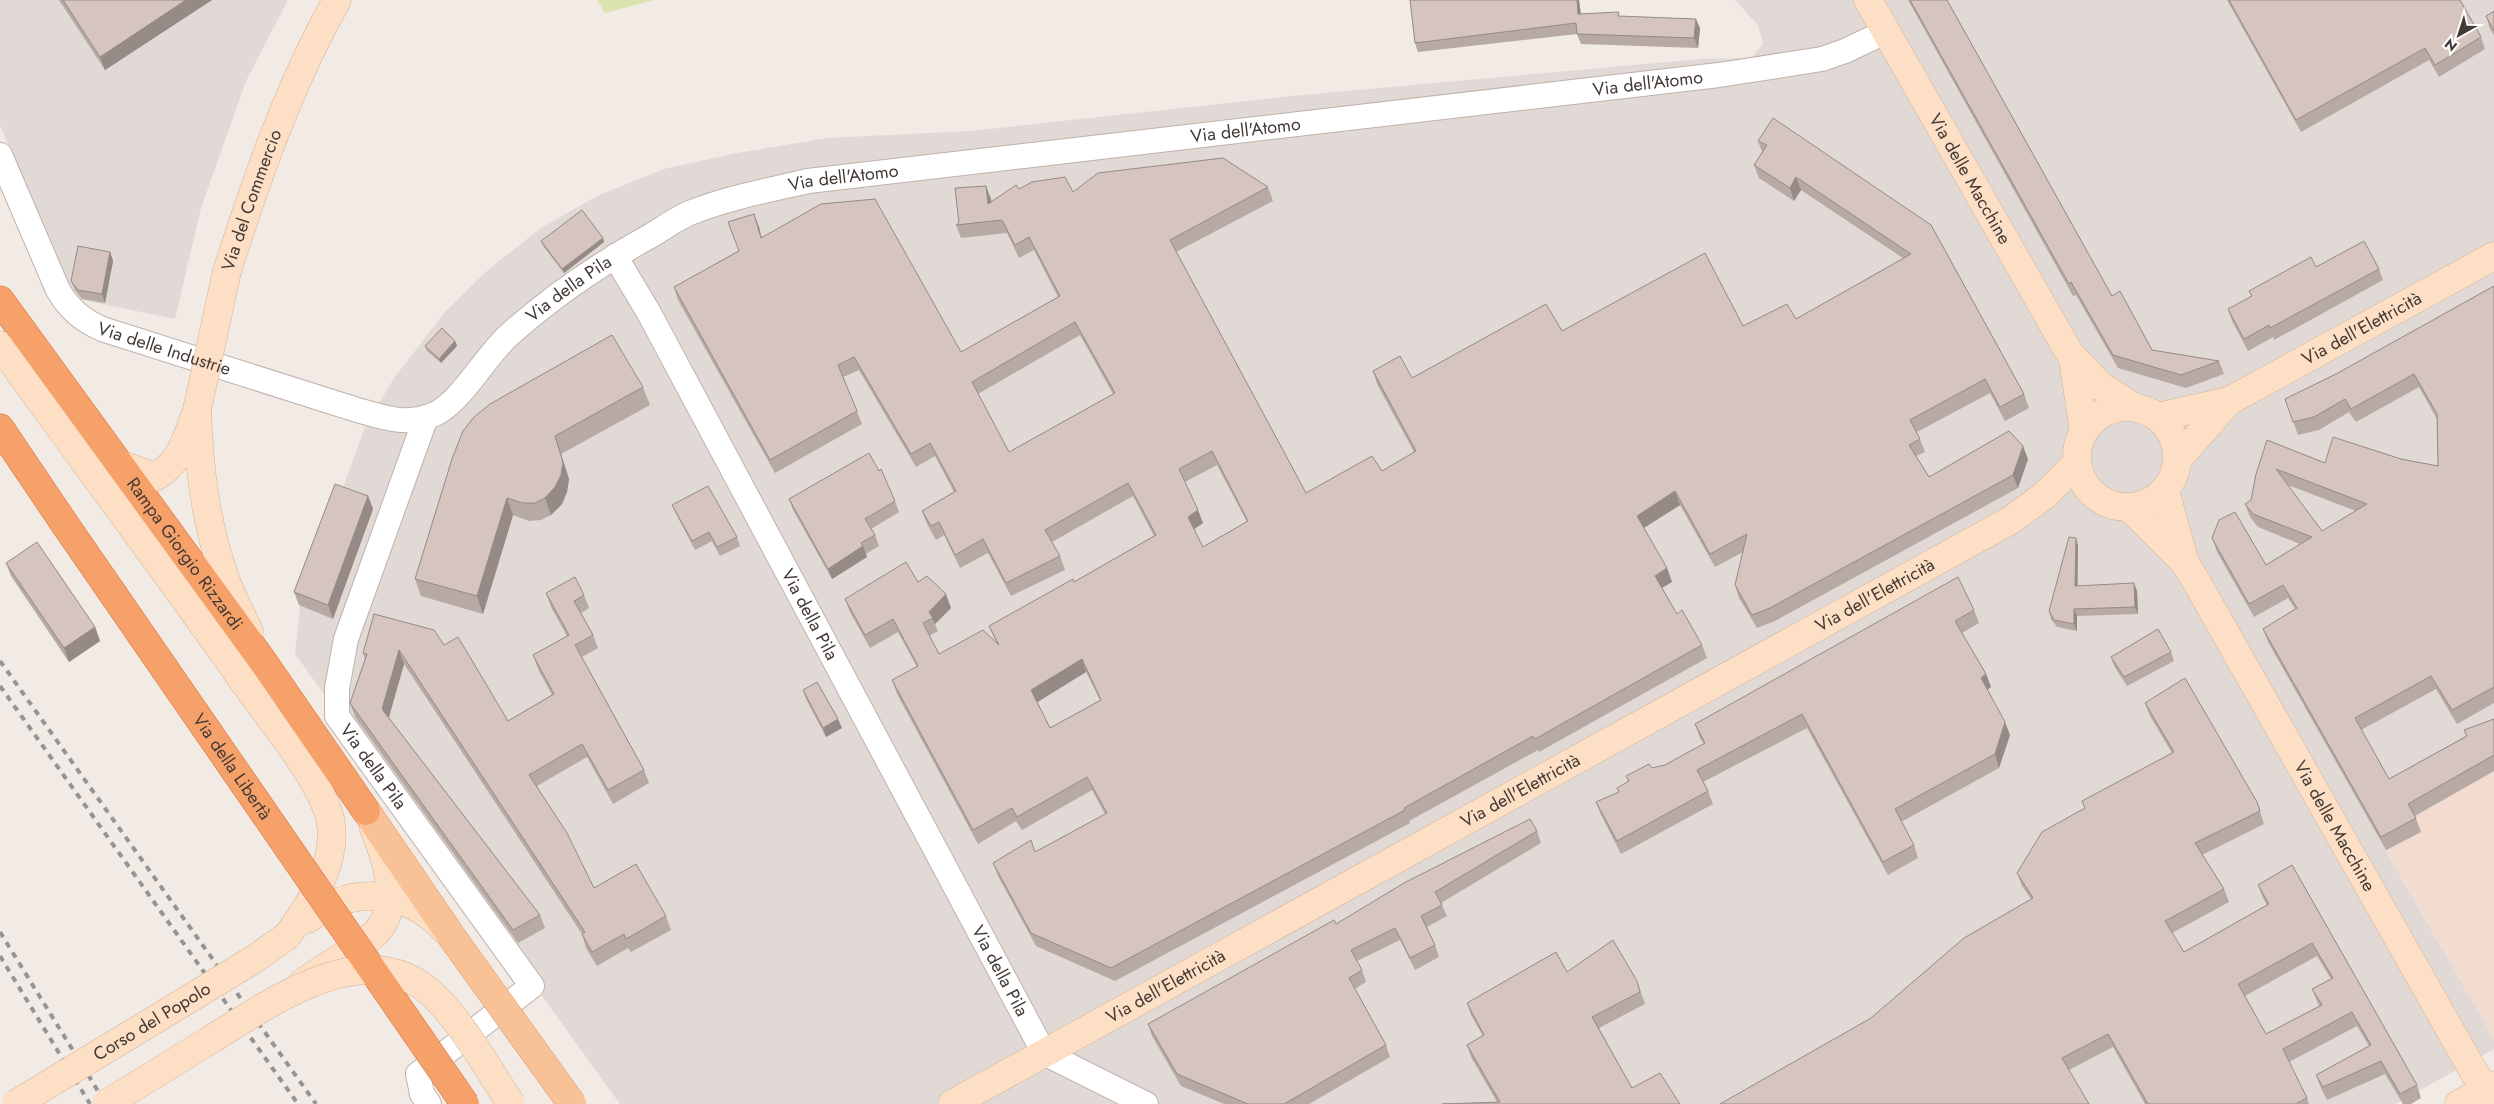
<svg xmlns="http://www.w3.org/2000/svg" width="2494" height="1104" viewBox="0 0 2494 1104" font-family="Jost,sans-serif">
<rect width="100%" height="100%" fill="#f1eae5"/>
<!-- commercial -->
<polygon fill="#f3dbd0" points="2494,771 2494,1039 2386,850 2421,832 2413,817"/>
<!-- industrial -->
<g fill="#e0d9d6">
<polygon points="0,0 288,0 246,81 201,208 175,319 73,298 0,125"/>
<polygon points="1735,0 2494,0 2494,771 2413,817 2421,832 2386,851 2494,1039 2494,1049 2395,1104 620,1104 295,654 300,606 365,427 394,378 445,312 490,268 541,228 597,196 664,169 737,153 827,138 971,131 1292,96 1701,59 1752,58 1763,43 1758,25"/>
</g>
<!-- green -->
<polygon fill="#dbe4af" points="597,0 654,0 605,13"/>
<g fill="none" stroke-linecap="round" stroke-linejoin="round">
<defs>
<g id="street">
<path id="s1" d="M0 155 58 290C69 309 82 320 102 329L354 409C382 417 406 427 435 414 462 401 486 355 510 334 553 296 601 263 652 235 665 227 680 216 695 211 731 197 770 190 808 181L1719 75 1822 59 1845 51 1885 32"/>
<path id="s2" d="M615 256 649 313 1044 1053 1146 1104"/>
<path id="s3" d="M426 417 346 639 337 688V716L532 986 418 1074 422 1094 429 1104"/>
</g>
<g id="secondary">
<path id="s4" d="M1868 0 2070 354 2102 387 2134 407"/>
<path id="s5" d="M227 271C257 178 289 85 337 0"/>
<path d="M0 345C83 461 169 575 251 692 274 724 322 782 330 819 339 861 310 905 287 936"/>
<polyline points="2073,359 2084,431"/>
<circle cx="2127" cy="457" r="50"/>
<path d="M197 410C199 466 205 519 223 572 229 592 240 612 249 631"/>
<path id="s6" d="M2158 417 2229 401 2494 256"/>
<polyline points="2178,459 2229,401"/>
<path d="M120 464 155 477C179 463 185 444 194 418"/>
<polyline points="2165,491 2185,563"/>
<path id="s7" d="M2129 507 2185 563 2196 581 2492 1104"/>
<path d="M308 919C352 885 407 889 445 930"/>
<path d="M302 983 370 938C404 911 388 863 374 829"/>
<path id="s8" d="M952 1104 2011 520 2045 495 2077 463"/>
<polyline points="2459,1104 2494,1085"/>
</g>
<polyline id="primary" points="366,811 454,940"/>
<g id="highway">
<path id="s9" d="M0 300 262 660 366 811"/>
<polyline points="0,428 64,523"/>
</g>
</defs>
<!-- street casing -->
<use href="#street" stroke="#bfb2ab" stroke-width="26"/>
<!-- secondary casing -->
<use href="#secondary" stroke="#d2b399" stroke-width="29"/>
<!-- primary casing -->
<use href="#primary" stroke="#dd9967" stroke-width="29"/>
<!-- highway casing -->
<use href="#highway" stroke="#d5723b" stroke-width="29"/>
<!-- street -->
<use href="#street" stroke="#fff" stroke-width="24"/>
<!-- secondary -->
<use href="#secondary" stroke="#fcdfc4" stroke-width="28"/>
<!-- primary -->
<use href="#primary" stroke="#f9c196" stroke-width="28"/>
<!-- highway -->
<use href="#highway" stroke="#f6a16a" stroke-width="28"/>
<!-- rail -->
<g stroke="#949494" stroke-width="4" stroke-dasharray="6 6" stroke-linecap="butt">
<polyline points="0,661 316,1104"/>
<polyline points="0,686 298,1104"/>
<polyline points="0,932 106,1104"/>
<polyline points="0,956 90,1104"/>
</g>
<defs>
<g id="secondary-bridge">
<polyline points="197,410 227,271"/>
<path id="s10" d="M16 1104 253 960 287 936"/>
<path d="M106 1104C141 1083 176 1061 210 1040 266 1006 356 939 422 986 455 1009 488 1069 511 1104"/>
</g>
<polyline id="primary-bridge" points="454,940 572,1104"/>
<g id="highway-bridge">
<path id="s11" d="M64 523 465 1104"/>
</g>
</defs>
<!-- secondary-bridge casing -->
<use href="#secondary-bridge" stroke="#d2b399" stroke-width="29" stroke-linecap="butt"/>
<!-- primary-bridge casing -->
<use href="#primary-bridge" stroke="#dd9967" stroke-width="29" stroke-linecap="butt"/>
<!-- highway-bridge casing -->
<use href="#highway-bridge" stroke="#d5723b" stroke-width="29" stroke-linecap="butt"/>
<!-- secondary-bridge -->
<use href="#secondary-bridge" stroke="#fcdfc4" stroke-width="28"/>
<!-- primary-bridge -->
<use href="#primary-bridge" stroke="#f9c196" stroke-width="28"/>
<!-- highway-bridge -->
<use href="#highway-bridge" stroke="#f6a16a" stroke-width="28"/>
</g>
<!-- wall -->
<g fill="#b7a9a3" fill-rule="evenodd">
<polygon points="59,0 212,0 105,70"/>
<polygon points="1410,0 1579,0 1581,14 1620,16 1700,28 1698,48 1581,44 1577,34 1418,52 1415,43"/>
<polygon points="1908,0 1947,0 2112,296 2152,350 2219,361 2224,374 2186,388 2118,368 2076,295 2073,296"/>
<polygon points="2227,0 2460,0 2481,37 2485,49 2439,77 2429,60 2301,132"/>
<polygon points="2494,11 2494,35 2490,29 2486,16"/>
<path d="M1758 141 1931 225 2024 394 2029 408 2005 421 1990 393 1917 432 1920 439 1925 452 1916 456 1929 477 2028 459 2018 488 1775 621 1757 628 1739 598 1735 585 1743 552 1715 567 1680 505 1644 528 1667 568 1672 582 1662 588 1677 614 1702 645 1707 658 1539 752 1538 750 1409 821 1410 823 1115 981 1036 946 998 876 993 863 1035 852 1105 814 1092 790 1022 830 1016 821 978 844 897 694 892 680 917 667 898 632 870 648 850 612 845 599 918 582 951 608 935 624 938 631 929 636 939 654 996 642 989 626 1074 582 1154 536 1133 496 1052 542 1060 556 1065 570 1011 596 988 553 960 568 944 535 936 540 927 524 922 511 954 492 935 456 916 467 859 370 843 377 862 424 775 473 678 300 674 287 738 251 759 227 761 238 961 352 1058 297 1034 250 1019 258 1007 233 961 238 956 225 959 223 986 186 991 201 1019 189 1073 192 1268 187 1273 201 1176 252 1306 493 1382 471 1414 452 1377 384 1373 371 1412 378 1562 331 1743 326 1796 319 1903 258 1801 190 1794 201 1759 178 1754 165 1762 152ZM1080 335 1113 394 1009 452 978 394ZM1217 465 1247 522 1203 547 1194 529 1203 523 1185 482ZM1086 672 1100 700 1050 728 1037 702Z"/>
<polygon points="603,238 604,242 564,273 543,246 541,241"/>
<polygon points="110,252 113,261 105,303 82,299 75,290 71,281"/>
<polygon points="2316,267 2379,269 2383,280 2274,340 2273,337 2248,351 2232,321 2228,309 2252,297 2249,291"/>
<path d="M2494 286V703L2457 724 2436 689 2361 730 2389 779 2466 736 2464 730 2494 719V771L2415 816 2421 832 2386 850 2268 642 2263 629 2295 609 2288 598 2254 617 2217 552 2212 538 2266 565 2300 544 2258 527 2250 517 2245 504 2251 500 2267 440 2325 463 2401 459 2438 466 2437 419 2419 387 2356 422 2349 412 2319 430 2298 435 2285 399 2336 374ZM2288 485 2356 511 2322 531Z"/>
<polygon points="455,341 457,346 441,363 427,351 425,346"/>
<polygon points="643,387 650,405 561,454 569,479 567,492 562,504 551,515 541,520 529,521 513,515 483,614 421,596 415,579 452,459"/>
<polygon points="368,496 373,509 333,619 299,605 294,592"/>
<polygon points="789,499 895,501 899,512 871,529 875,535 879,546 866,554 867,557 832,579 793,510"/>
<polygon points="672,505 737,537 740,546 720,556 712,541 695,550 676,514"/>
<polygon points="2078,545 2078,586 2137,591 2138,614 2077,616 2077,631 2057,627 2051,619 2049,611"/>
<polygon points="6,563 95,627 100,641 69,662 11,576"/>
<polygon points="546,593 584,595 589,608 581,613 593,635 598,648 582,657 644,770 649,783 613,804 587,757 537,786 594,888 666,916 671,930 631,952 628,948 597,966 586,948 582,934 404,664 389,718 540,915 545,928 518,943 355,717 350,703 365,659 363,653 444,645 508,721 552,695 538,669 533,655 567,636 551,607"/>
<polygon points="1974,610 1979,623 1962,633 1986,674 1991,687 1987,690 2010,735 1999,768 1901,822 1914,845 1918,858 1888,875 1807,728 1703,782 1708,791 1713,804 1621,854 1601,815 1596,802 1618,792 1617,788 1628,782 1626,776 1665,765 1704,744 1700,738 1695,724"/>
<polygon points="2171,652 2174,661 2127,686 2114,666 2111,657"/>
<polygon points="803,690 842,728 826,737 806,699"/>
<path d="M2145 703 2257 802 2264 824 2202 855 2224 889 2229 902 2172 933 2184 952 2267 905 2263 898 2258 885 2292 865 2417 1085 2421 1098 2411 1104H2403L2385 1074 2327 1100 2321 1088 2316 1075 2369 1046 2357 1026 2289 1062 2307 1098 2309 1104H2145L2113 1047 2069 1070 1871 1018 2031 899 2022 886 2017 873 2085 808 2082 801 2172 753 2150 716ZM2317 956 2331 979 2312 989 2319 1006 2266 1034 2245 996Z"/>
<polygon points="1537,831 1541,843 1441,903 1447,916 1427,927 1435,945 1439,957 1415,970 1400,940 1357,961 1362,970 1366,982 1355,989 1386,1045 1390,1057 1309,1104 1224,1104 1181,1086 1152,1036 1148,1024 1336,924"/>
<polygon points="1567,972 1637,981 1645,1004 1599,1028 1632,1088 1497,1102 1471,1057 1467,1045 1483,1036 1471,1015 1467,1003"/>
</g>
<!-- shaded-wall -->
<g fill="#958a85">
<polygon points="186,0 212,0 105,70 100,57"/>
<polygon points="1577,0 1579,0 1582,24 1578,14"/>
<polygon points="1696,19 1700,28 1698,48 1694,38"/>
<polygon points="1796,177 1801,190 1794,201 1790,188"/>
<polygon points="986,186 991,199 993,217 988,204"/>
<polygon points="754,214 759,227 765,251 761,238"/>
<polygon points="603,238 604,242 564,273 562,269"/>
<polygon points="110,252 113,261 105,303 102,294"/>
<polygon points="455,341 457,346 441,363 439,359"/>
<polygon points="555,436 569,479 567,492 562,504 551,515 545,498"/>
<polygon points="2023,446 2028,459 2018,488 2013,475"/>
<polygon points="1675,491 1680,505 1642,529 1637,516"/>
<polygon points="368,496 373,509 333,619 328,605"/>
<polygon points="507,498 513,515 483,614 477,596"/>
<polygon points="1198,510 1203,523 1193,530 1188,517"/>
<polygon points="2076,538 2078,545 2077,593 2075,586"/>
<polygon points="863,546 867,557 832,579 828,569"/>
<polygon points="1667,568 1672,582 1660,589 1655,576"/>
<polygon points="2134,583 2137,591 2138,614 2135,607"/>
<polygon points="946,594 951,608 935,624 929,612"/>
<polygon points="2074,609 2077,616 2077,631 2074,624"/>
<polygon points="95,627 100,641 69,662 64,648"/>
<polygon points="399,650 404,664 387,723 382,709"/>
<polygon points="1082,659 1086,672 1036,703 1031,690"/>
<polygon points="1986,674 1991,687 1985,691 1981,678"/>
<polygon points="838,719 842,728 826,737 823,728"/>
<polygon points="2005,722 2010,735 1999,768 1995,754"/>
</g>
<!-- building -->
<g fill="#d5c5be" stroke="#958a85" fill-rule="evenodd">
<polygon points="63,0 186,0 100,57"/>
<polygon points="1410,0 1577,0 1578,14 1619,12 1618,16 1696,19 1694,38 1577,34 1576,23 1415,43"/>
<polygon points="1910,0 1947,0 2112,296 2120,291 2152,350 2219,361 2181,375 2113,355 2071,282 2069,284"/>
<polygon points="2229,0 2460,0 2481,37 2435,65 2425,48 2296,120"/>
<polygon points="2494,11 2494,31 2486,16"/>
<path d="M1773 118 1931 225 2024 394 2000 407 1985 379 1910 420 1920 439 1909 445 1929 477 2009 431 2023 446 2013 475 1770 608 1752 615 1735 585 1747 534 1710 554 1675 491 1637 516 1667 568 1655 576 1677 614 1682 610 1702 645 1535 739 1533 736 1404 808 1405 810 1111 968 1031 933 993 863 1031 840 1035 852 1107 813 1087 777 1017 817 1012 808 973 830 892 680 918 666 893 619 865 635 845 599 906 562 918 582 927 576 946 594 929 612 933 618 923 623 939 654 983 630 999 645 989 626 1073 579 1074 582 1156 535 1128 483 1045 530 1060 556 1006 583 983 539 955 555 939 522 931 526 922 511 956 491 930 443 911 454 854 357 838 365 857 411 770 460 674 287 739 251 728 222 754 214 761 238 821 204 875 199 961 352 1060 296 1029 237 1015 245 1002 220 956 225 959 223 955 188 986 186 988 204 1016 185 1019 189 1032 182 1065 177 1073 192 1098 173 1223 158 1268 187 1170 240 1306 493 1372 456 1382 471 1416 451 1373 371 1400 356 1412 378 1546 304 1562 331 1705 253 1743 326 1787 304 1796 319 1911 254 1796 177 1790 188 1754 165 1767 145 1758 141ZM1075 322 1115 393 1009 452 972 382ZM1212 451 1248 521 1203 547 1188 517 1198 510 1179 469ZM1082 659 1101 700 1050 728 1031 690Z"/>
<polygon points="582,210 603,238 562,269 541,241"/>
<polygon points="2364,241 2379,269 2270,328 2269,325 2244,339 2228,309 2252,296 2249,291 2311,257 2316,267"/>
<polygon points="78,246 110,252 102,294 78,290 71,281"/>
<path d="M2494 286V687L2452 710 2431 676 2355 718 2389 779 2467 736 2464 730 2494 719V755L2408 804 2416 818 2381 837 2263 629 2297 608 2283 585 2249 604 2212 538 2219 520 2235 512 2266 565 2312 537 2253 514 2245 504 2251 500 2256 474 2267 440 2325 463 2333 437 2401 459 2438 466 2437 414 2414 374 2351 409 2345 399 2314 417 2293 422 2285 399 2336 374ZM2276 469 2367 504 2322 531Z"/>
<polygon points="442,328 455,341 439,359 425,346"/>
<polygon points="612,335 643,387 555,436 563,462 561,475 555,487 545,498 535,503 523,503 507,498 477,596 415,579 452,459 463,431 474,417 490,404"/>
<polygon points="869,453 879,471 881,469 895,501 865,519 875,535 861,543 863,546 828,569 789,499"/>
<polygon points="335,484 368,496 328,605 294,592"/>
<polygon points="708,486 737,537 717,547 709,532 692,541 672,505"/>
<polygon points="2069,537 2076,538 2075,586 2134,583 2135,607 2074,609 2074,624 2054,620 2049,611"/>
<polygon points="37,542 95,627 64,648 6,563"/>
<polygon points="575,577 584,595 574,601 593,635 575,645 644,770 608,790 582,744 529,775 567,833 594,888 636,864 666,916 626,939 624,934 592,952 582,934 585,932 399,650 382,709 540,915 513,930 350,703 367,654 363,653 374,614 434,630 444,645 458,637 508,721 554,694 533,655 569,635 546,593"/>
<polygon points="1958,577 1974,610 1955,621 1986,674 1981,678 2005,722 1995,754 1895,809 1914,845 1883,862 1802,714 1697,770 1708,791 1617,841 1596,802 1619,792 1617,788 1629,781 1626,776 1649,764 1652,768 1665,765 1705,743 1695,724"/>
<polygon points="2158,629 2171,652 2124,677 2111,657"/>
<path d="M2185 678 2257 802 2260 811 2195 843 2224 889 2165 921 2184 952 2269 904 2258 885 2292 865 2417 1085 2400 1094 2381 1061 2323 1087 2316 1075 2371 1045 2352 1012 2283 1049 2307 1098 2297 1103 2298 1104H2148L2108 1034 2062 1058 2089 1104H1720L1871 1018 1964 938 2033 898 2017 873 2042 832 2085 808 2082 801 2174 752 2145 703ZM2312 943 2333 978 2312 989 2322 1005 2266 1034 2238 984Z"/>
<polygon points="817,682 838,719 823,728 803,690"/>
<polygon points="1530,819 1537,831 1435,892 1442,905 1421,916 1435,945 1410,958 1395,928 1351,950 1362,970 1349,978 1386,1045 1284,1104 1248,1104 1177,1074 1148,1024 1334,920 1336,924 1404,883"/>
<polygon points="1613,940 1637,981 1640,992 1592,1017 1632,1088 1660,1073 1680,1104 1442,1104 1500,1102 1467,1045 1484,1035 1467,1003 1556,952 1567,972"/>
</g>
<g text-anchor="middle" stroke-width="4" stroke-linejoin="round" paint-order="stroke">
<!-- street labels -->
<g font-size="18" fill="#433935" stroke="#fff">
<text dy="6" stroke="none"><textPath href="#s1" startOffset="1850">Via dell'Atomo</textPath></text>
<text dy="6" stroke="none"><textPath href="#s1" startOffset="1445">Via dell'Atomo</textPath></text>
<text dy="6" stroke="none"><textPath href="#s1" startOffset="1040">Via dell'Atomo</textPath></text>
<text dy="6" stroke="none"><textPath href="#s4" startOffset="206">Via delle Macchine</textPath></text>
<text dy="6" stroke="none"><textPath href="#s5" startOffset="75">Via del Commercio</textPath></text>
<text dy="6" stroke="none"><textPath href="#s1" startOffset="739">Via della Pila</textPath></text>
<text dy="6" stroke="none"><textPath href="#s6" startOffset="224">Via dell'Elettricità</textPath></text>
<text dy="6" stroke="none"><textPath href="#s1" startOffset="272">Via delle Industrie</textPath></text>
<text dy="6" stroke="none"><textPath href="#s9" startOffset="314">Rampa Giorgio Rizzardi</textPath></text>
<text dy="6" stroke="none"><textPath href="#s8" startOffset="1054">Via dell'Elettricità</textPath></text>
<text dy="6" stroke="none"><textPath href="#s2" startOffset="408">Via della Pila</textPath></text>
<text dy="6" stroke="none"><textPath href="#s11" startOffset="296">Via della Libertà</textPath></text>
<text dy="6" stroke="none"><textPath href="#s3" startOffset="376">Via della Pila</textPath></text>
<text dy="6" stroke="none"><textPath href="#s8" startOffset="649">Via dell'Elettricità</textPath></text>
<text dy="6" stroke="none"><textPath href="#s7" startOffset="382">Via delle Macchine</textPath></text>
<text dy="6" stroke="none"><textPath href="#s2" startOffset="812">Via della Pila</textPath></text>
<text dy="6" stroke="none"><textPath href="#s8" startOffset="244">Via dell'Elettricità</textPath></text>
<text dy="6" stroke="none"><textPath href="#s10" startOffset="159">Corso del Popolo</textPath></text>
</g>
</g>
<!-- north arrow -->
<g transform="translate(2459 35) rotate(219)" stroke="#ffffff" stroke-width="4" paint-order="stroke">
<path d="M0-4L9 19L0 12L-9 19Z" fill="#433935"/>
<text y="-8" font-size="14" font-weight="bold" text-anchor="middle" fill="#433935">N</text>
</g>
</svg>
